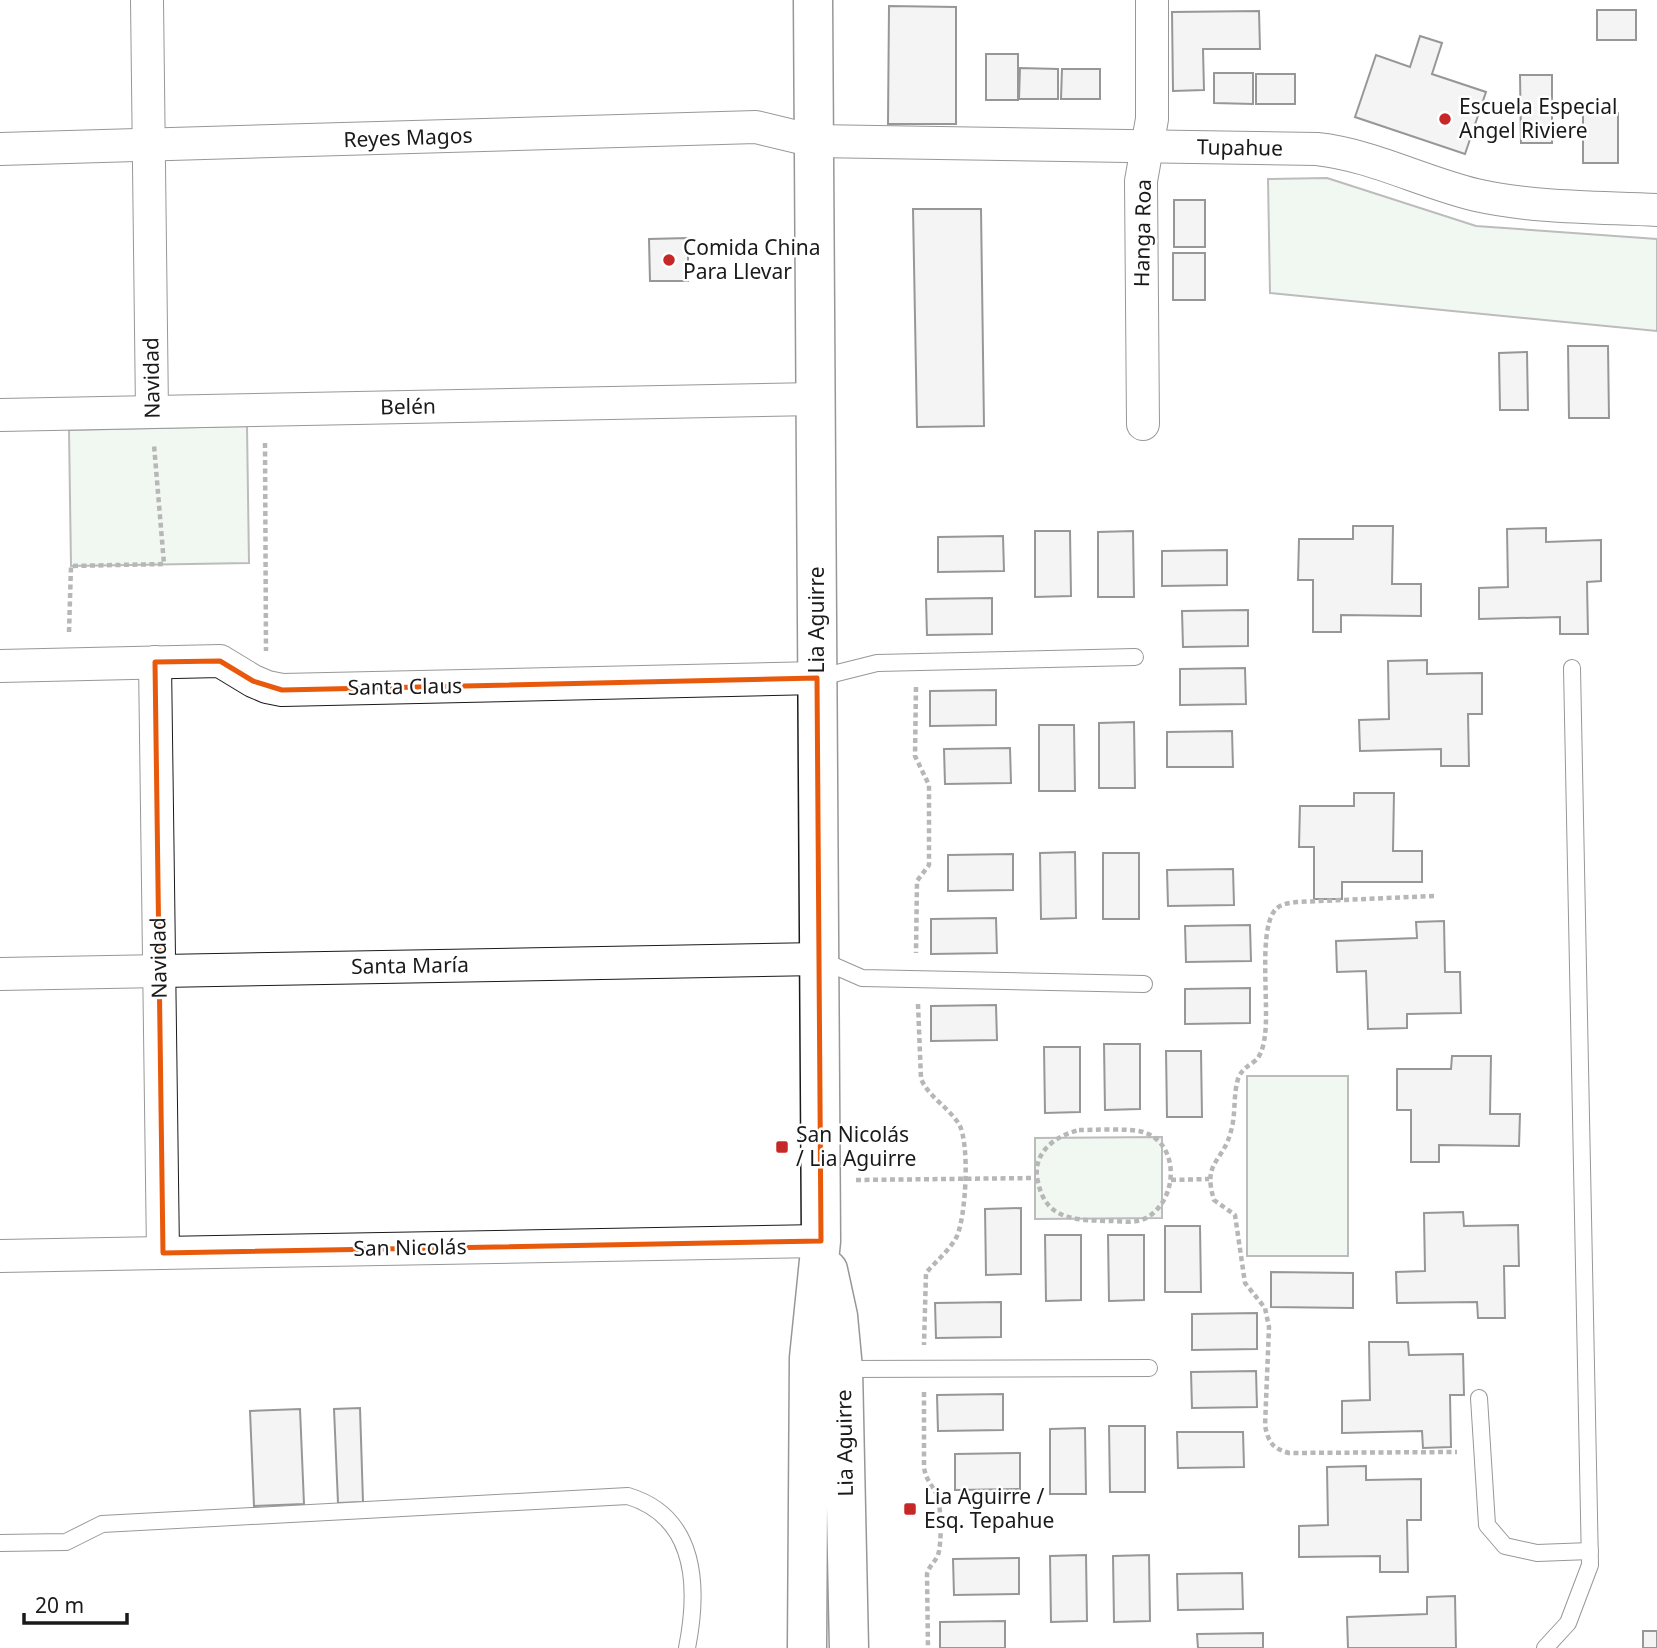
<svg xmlns="http://www.w3.org/2000/svg" width="1657" height="1648" viewBox="0 0 1657 1648" font-family="'Noto Sans',sans-serif">
<rect width="100%" height="100%" fill="#fff"/>
<!-- green -->
<g fill="#e0efe3" stroke="#6a6a6a" stroke-width="2">
<polygon points="1327,178 1476,226 1657,239 1657,331 1270,293 1268,179"/>
<polygon points="247,426 249,563 71,566 69,430"/>
<rect x="1247" y="1076" width="101" height="180"/>
<polygon points="1162,1137 1162,1218 1035,1219 1035,1138"/>
</g>
<!-- building -->
<g fill="#e6e6e6" stroke="#1a1a1a" stroke-width="2">
<polygon points="889,6 956,7 956,124 888,124"/>
<rect x="1597" y="10" width="39" height="30"/>
<polygon points="1259,11 1260,49 1203,49 1204,90 1173,91 1172,12"/>
<polygon points="1420,36 1442,43 1432,74 1486,92 1465,154 1355,117 1376,55 1410,67"/>
<rect x="986" y="54" width="32" height="46"/>
<polygon points="1020,68 1058,69 1058,99 1019,99"/>
<polygon points="1062,69 1100,69 1100,99 1061,99"/>
<polygon points="1214,73 1253,73 1253,104 1214,103"/>
<rect x="1256" y="74" width="39" height="30"/>
<polygon points="1520,75 1552,75 1552,143 1521,143"/>
<rect x="1583" y="113" width="35" height="50"/>
<rect x="1174" y="200" width="31" height="47"/>
<polygon points="913,209 981,209 984,426 917,427"/>
<polygon points="688,238 688,281 650,281 649,239"/>
<rect x="1173" y="253" width="32" height="47"/>
<polygon points="1568,346 1608,346 1609,418 1569,418"/>
<polygon points="1527,352 1528,410 1500,410 1499,353"/>
<polygon points="1353,526 1393,526 1392,584 1421,584 1421,616 1341,615 1341,632 1313,632 1313,580 1298,580 1299,539 1353,539"/>
<polygon points="1546,528 1546,542 1601,540 1601,581 1587,582 1588,634 1560,634 1560,617 1479,619 1479,588 1508,587 1507,529"/>
<polygon points="1035,531 1070,531 1071,596 1035,597"/>
<polygon points="1133,531 1134,597 1098,597 1098,532"/>
<polygon points="1003,536 1004,571 938,572 938,537"/>
<polygon points="1227,550 1227,585 1162,586 1162,551"/>
<polygon points="992,598 992,634 927,635 926,599"/>
<polygon points="1248,610 1248,646 1183,647 1182,611"/>
<polygon points="1427,660 1427,674 1482,673 1482,714 1468,714 1469,766 1441,766 1441,749 1360,751 1359,720 1389,719 1388,661"/>
<polygon points="1245,668 1246,704 1180,705 1180,669"/>
<polygon points="996,690 996,725 930,726 930,691"/>
<polygon points="1134,722 1135,788 1099,788 1099,723"/>
<polygon points="1039,725 1074,725 1075,791 1039,791"/>
<polygon points="1232,731 1233,767 1167,767 1167,732"/>
<polygon points="1010,748 1011,783 945,784 944,749"/>
<polygon points="1354,793 1394,793 1393,851 1422,851 1422,882 1342,882 1342,899 1314,899 1314,847 1299,847 1300,806 1354,806"/>
<polygon points="1075,852 1076,918 1041,919 1040,853"/>
<rect x="1103" y="853" width="36" height="66"/>
<polygon points="1013,854 1013,890 948,891 948,855"/>
<polygon points="1233,869 1234,905 1168,906 1167,870"/>
<polygon points="996,918 997,953 931,954 931,919"/>
<polygon points="1444,921 1445,972 1460,972 1461,1013 1407,1014 1407,1028 1368,1029 1366,971 1337,972 1336,941 1417,938 1416,922"/>
<polygon points="1250,925 1251,961 1186,962 1185,926"/>
<polygon points="1250,988 1250,1023 1185,1024 1185,989"/>
<polygon points="996,1005 997,1040 931,1041 931,1006"/>
<polygon points="1104,1044 1140,1044 1140,1109 1105,1110"/>
<polygon points="1044,1047 1080,1047 1080,1112 1045,1113"/>
<polygon points="1166,1051 1201,1051 1202,1117 1167,1117"/>
<polygon points="1452,1056 1491,1056 1490,1114 1520,1114 1519,1146 1439,1145 1439,1162 1411,1162 1411,1110 1397,1110 1397,1069 1451,1069"/>
<polygon points="1021,1208 1021,1274 986,1275 985,1209"/>
<polygon points="1463,1212 1464,1226 1518,1225 1519,1266 1504,1266 1505,1318 1478,1318 1477,1302 1397,1303 1396,1272 1425,1271 1424,1213"/>
<polygon points="1165,1226 1200,1226 1201,1292 1165,1292"/>
<polygon points="1045,1235 1081,1235 1081,1300 1046,1301"/>
<polygon points="1108,1235 1144,1235 1144,1300 1109,1301"/>
<polygon points="1271,1272 1353,1273 1353,1308 1271,1307"/>
<polygon points="1001,1302 1001,1337 936,1338 935,1303"/>
<polygon points="1257,1313 1257,1349 1192,1350 1192,1314"/>
<polygon points="1369,1342 1408,1342 1409,1355 1463,1354 1464,1395 1450,1395 1451,1447 1423,1448 1422,1431 1342,1433 1342,1401 1370,1400"/>
<polygon points="1256,1371 1257,1407 1192,1408 1191,1372"/>
<polygon points="1003,1394 1003,1430 938,1431 937,1395"/>
<polygon points="360,1408 363,1502 338,1503 334,1409"/>
<polygon points="300,1409 304,1504 254,1506 250,1411"/>
<polygon points="1109,1426 1145,1426 1145,1492 1110,1492"/>
<polygon points="1085,1428 1086,1494 1050,1494 1050,1429"/>
<polygon points="1177,1432 1243,1432 1244,1467 1178,1468"/>
<polygon points="1020,1453 1020,1489 955,1490 955,1454"/>
<polygon points="1366,1466 1366,1480 1421,1479 1421,1520 1407,1520 1408,1572 1380,1572 1380,1556 1299,1557 1299,1526 1328,1525 1327,1467"/>
<polygon points="1086,1555 1087,1621 1051,1622 1050,1556"/>
<polygon points="1149,1555 1150,1621 1114,1622 1113,1556"/>
<polygon points="1019,1558 1019,1594 954,1595 953,1559"/>
<polygon points="1242,1573 1243,1609 1178,1610 1177,1574"/>
<polygon points="1455,1596 1456,1648 1348,1648 1347,1617 1427,1614 1427,1597"/>
<polygon points="1005,1621 1005,1648 940,1648 940,1622"/>
<rect x="1643" y="1631" width="14" height="17"/>
<polygon points="1263,1633 1263,1648 1198,1648 1197,1634"/>
</g>
<g fill="none" stroke-linecap="round" stroke-linejoin="round">
<defs>
<g id="lane">
<polyline points="817,678 877,663 1135,657"/>
<polyline points="821,960 862,978 1144,984"/>
<polyline points="843,1369 1149,1368"/>
<polyline points="1479,1398 1487,1525 1505,1546 1537,1553 1590,1551"/>
<path d="M0 1543 66 1542 102 1524 628 1496C697 1517 699 1587 687 1648"/>
<polyline points="1545,1648 1568,1623 1590,1565 1572,668"/>
</g>
<g id="street">
<polyline points="147,0 152,412"/>
<path d="M0 149 756 127 814 141 1317 149C1372 155 1422 182 1476 195 1534 208 1597 207 1657 210"/>
<polyline points="0,415 816,399"/>
<polyline points="1143,424 1141,181 1152,119 1152,0"/>
<polyline points="155,662 163,1253"/>
<polyline points="0,666 220,661 253,681 267,687 282,690 817,678"/>
<polyline points="0,974 819,959"/>
<polyline points="0,1256 821,1241"/>
</g>
<g id="secondary">
<polyline points="828,1270 838,1316 843,1369 849,1648"/>
<polyline points="807,1648 809,1358 821,1241 813,0"/>
</g>
</defs>
<!-- lane casing -->
<use href="#lane" stroke="#1a1a1a" stroke-width="18"/>
<!-- street casing -->
<use href="#street" stroke="#1a1a1a" stroke-width="34"/>
<!-- secondary casing -->
<use href="#secondary" stroke="#1a1a1a" stroke-width="41"/>
<!-- path -->
<g stroke="#5f5f5f" stroke-width="4.5" stroke-dasharray="5 3.5" stroke-linecap="butt">
<polyline points="265,443 266,651"/>
<polyline points="69,632 71,566 164,564 154,445"/>
<polyline points="916,687 915,756 929,785 929,865 917,881 916,953"/>
<path d="M1434 896 1297 902C1288 903 1278 904 1273 913 1259 936 1269 1005 1265 1035 1264 1043 1262 1054 1256 1060 1249 1066 1242 1068 1238 1079 1233 1096 1236 1114 1231 1131 1223 1163 1202 1161 1214 1200L1235 1215 1245 1283 1265 1308 1269 1327 1265 1426C1269 1443 1272 1448 1289 1453L1457 1452"/>
<path d="M918 1004 921 1079C929 1097 948 1107 959 1124 970 1144 966 1215 957 1236 950 1250 936 1261 926 1273L924 1345"/>
<path d="M1079 1130C1095 1130 1128 1128 1143 1132 1180 1143 1179 1200 1146 1218 1135 1224 1121 1221 1109 1221 1077 1220 1046 1221 1038 1182 1031 1154 1054 1136 1079 1130Z"/>
<polyline points="856,1180 1036,1178"/>
<polyline points="1171,1180 1209,1179"/>
<path d="M924 1392V1467C926 1482 934 1486 938 1498 941 1510 942 1543 938 1555 935 1562 929 1566 927 1574L928 1648"/>
</g>
<!-- lane -->
<use href="#lane" stroke="#fff" stroke-width="16"/>
<!-- street -->
<use href="#street" stroke="#fff" stroke-width="32"/>
<!-- secondary -->
<use href="#secondary" stroke="#fff" stroke-width="38"/>
</g>
<!-- marked area -->
<path d="M0 0H1657V1648H0ZM220 661 253 681 282 690 817 678 821 1241 163 1253 155 662Z" fill="#fff" fill-opacity=".55" fill-rule="evenodd"/>
<path fill="none" stroke="#e8590c" stroke-width="5" stroke-linejoin="round" d="M220 661 253 681 282 690 817 678 821 1241 163 1253 155 662Z"/>
<!-- markers -->
<g fill="#c62828" stroke="#fff" stroke-width="2.5">
<circle cx="1445" cy="119" r="7"/>
<circle cx="669" cy="260" r="7"/>
<rect x="775" y="1140" width="14" height="14" rx="3.5"/>
<rect x="903" y="1502" width="14" height="14" rx="3.5"/>
</g>
<g text-anchor="middle" stroke-width="5" stroke-linejoin="round" paint-order="stroke">
<!-- poi labels -->
<g font-size="21" fill="#1a1a1a" stroke="#fff" text-anchor="start">
<text x="1459" y="114">Escuela Especial<tspan x="1459" dy="24">Angel Riviere</tspan></text>
<text x="683" y="255">Comida China<tspan x="683" dy="24">Para Llevar</tspan></text>
<text x="796" y="1142">San Nicolás<tspan x="796" dy="24">/ Lia Aguirre</tspan></text>
<text x="924" y="1504">Lia Aguirre /<tspan x="924" dy="24">Esq. Tepahue</tspan></text>
</g>
<!-- street labels -->
<g font-size="21" fill="#1a1a1a" stroke="#fff">
<text transform="translate(408 138) rotate(-2)" y="7">Reyes Magos</text>
<text transform="translate(1240 148) rotate(1)" y="7">Tupahue</text>
<text transform="translate(1143 233) rotate(-89)" y="7">Hanga Roa</text>
<text transform="translate(152 378) rotate(-91)" y="7">Navidad</text>
<text transform="translate(408 407) rotate(-1)" y="7">Belén</text>
<text transform="translate(817 620) rotate(-90)" y="7">Lia Aguirre</text>
<text transform="translate(405 687) rotate(-1)" y="7">Santa Claus</text>
<text transform="translate(159 958) rotate(-91)" y="7">Navidad</text>
<text transform="translate(410 966) rotate(-1)" y="7">Santa María</text>
<text transform="translate(410 1248) rotate(-1)" y="7">San Nicolás</text>
<text transform="translate(845 1443) rotate(-91)" y="7">Lia Aguirre</text>
</g>
</g>
<!-- scale -->
<path d="M24 1613v10h103v-10" fill="none" stroke="#1a1a1a" stroke-width="3.5"/>
<text x="35" y="1613" font-size="21" fill="#1a1a1a" stroke="#ffffff" stroke-width="5" paint-order="stroke">20 m</text>
</svg>
